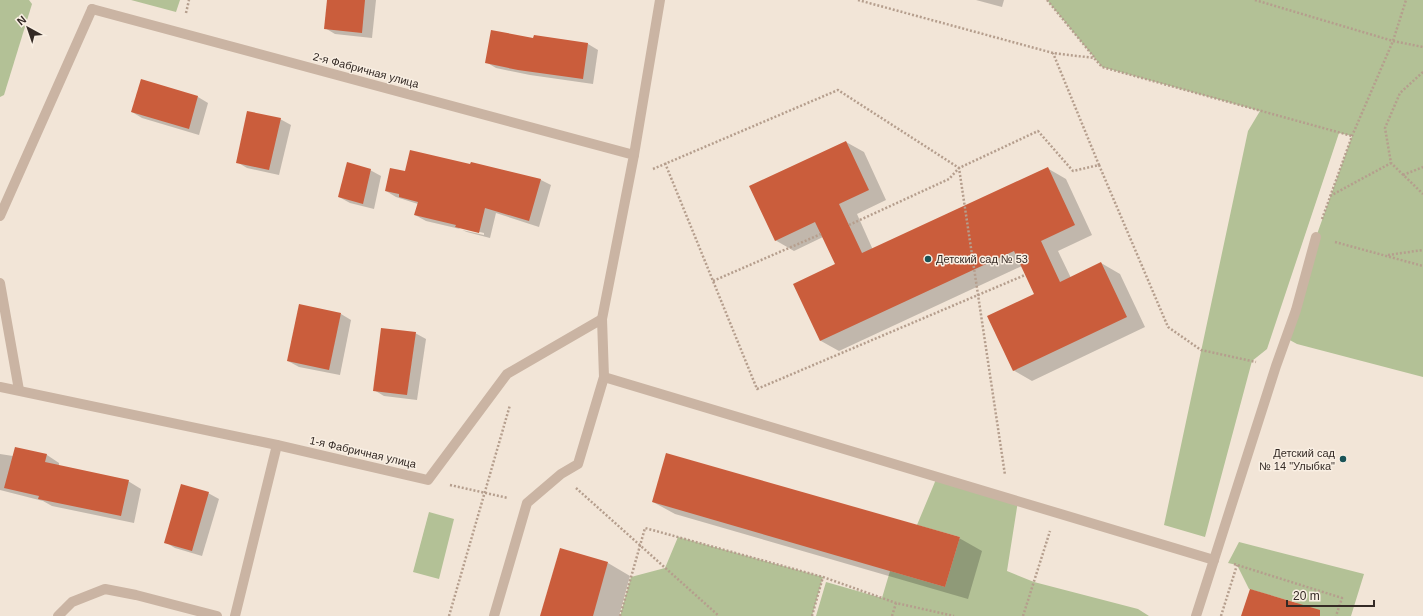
<svg xmlns="http://www.w3.org/2000/svg" width="1423" height="616" viewBox="0 0 1423 616" font-family="Arial,sans-serif">
<rect width="100%" height="100%" fill="#f2e5d7"/>
<!-- green -->
<g fill="#b3c196">
<polygon points="0,0 29,0 32,4 4,95 0,97"/>
<polygon points="131,0 180,0 176,12"/>
<polygon points="1047,0 1423,0 1423,377 1297,344 1286,338 1316,237 1352,136 1339,133 1267,349 1252,361 1205,537 1164,525 1248,131 1260,111 1102,67"/>
<polygon points="937,477 1018,501 1007,571 1034,582 1138,609 1149,616 816,616 826,582 882,598 890,571 945,587 960,537 917,525"/>
<polygon points="429,512 454,519 439,579 413,572"/>
<polygon points="678,537 823,577 812,616 620,616 631,577 665,568"/>
<polygon points="1239,542 1364,574 1351,616 1294,616 1297,603 1249,589 1237,565 1228,563"/>
</g>
<!-- shadow -->
<g fill="#0003">
<polygon points="328,0 376,0 372,38 335,34 325,28"/>
<polygon points="976,0 1004,0 1002,7"/>
<polygon points="534,39 588,44 598,50 593,84 530,75 496,68 486,62"/>
<polygon points="198,97 208,103 199,135 142,118 132,112"/>
<polygon points="280,119 291,125 279,175 247,168 237,162"/>
<polygon points="846,142 864,152 886,200 857,214 873,250 1047,168 1066,179 1092,235 1058,251 1071,278 1101,263 1120,274 1145,327 1032,381 1013,370 1036,295 1022,266 839,351 821,341 795,285 836,265 823,237 794,251 775,240"/>
<polygon points="472,163 541,180 551,185 539,227 496,213 490,238 467,232 462,230 484,235 484,233 458,227 460,229 426,221 415,215 418,204 396,197 386,191 406,173 471,166"/>
<polygon points="370,170 381,176 374,209 350,203 339,197"/>
<polygon points="341,314 351,320 340,375 299,367 288,361"/>
<polygon points="415,333 426,339 417,400 384,396 374,390"/>
<polygon points="0,454 13,456 47,455 59,463 59,466 128,481 141,489 134,523 52,506 43,501 0,490"/>
<polygon points="208,493 219,499 202,556 175,548 165,542"/>
<polygon points="653,502 959,538 982,551 968,599 675,514"/>
<polygon points="608,563 630,576 619,616 542,616"/>
</g>
<!-- building -->
<g fill="#ca5d3c">
<polygon points="327,0 365,0 362,33 324,29"/>
<polygon points="491,30 533,38 534,35 588,43 583,79 518,70 485,63"/>
<polygon points="141,79 198,96 189,129 131,112"/>
<polygon points="247,111 281,118 269,170 236,163"/>
<polygon points="846,141 869,190 839,204 862,253 1048,167 1075,225 1041,241 1060,282 1101,262 1127,317 1013,371 987,316 1034,294 1014,251 820,341 793,284 835,264 815,222 775,241 749,186"/>
<polygon points="410,150 470,164 471,162 541,179 529,221 485,208 479,233 455,227 456,225 414,215 418,202 399,197 399,194 385,191 390,168 405,171"/>
<polygon points="347,162 371,169 363,204 338,197"/>
<polygon points="299,304 341,313 329,370 287,361"/>
<polygon points="381,328 416,332 407,395 373,391"/>
<polygon points="15,447 47,454 45,462 129,480 121,516 38,499 39,496 4,488"/>
<polygon points="666,453 960,537 945,587 652,502"/>
<polygon points="181,484 209,492 192,551 164,543"/>
<polygon points="560,548 608,562 593,616 540,616"/>
<polygon points="1250,589 1320,610 1320,616 1241,616"/>
</g>
<g fill="none" stroke-linecap="round" stroke-linejoin="round">
<!-- path -->
<g stroke="#b59e8d" stroke-width="2.5" stroke-dasharray="2 2" stroke-linecap="butt">
<polyline points="858,0 1053,53 1094,58 1102,67 1352,136"/>
<polyline points="1047,0 1094,57"/>
<polyline points="1255,0 1393,41 1423,47"/>
<polyline points="186,13 189,0"/>
<polyline points="1423,72 1400,93 1385,128 1391,163 1423,194"/>
<polyline points="665,163 757,389 1025,275"/>
<polyline points="1099,165 1168,327 1201,350 1256,362"/>
<polyline points="653,169 838,90 959,168 1038,131 1073,171 1099,165 1053,53"/>
<polyline points="1403,175 1423,167"/>
<polyline points="1330,196 1391,163"/>
<polyline points="1322,219 1352,136 1393,41 1406,0"/>
<polyline points="849,225 949,179 959,168 1005,475"/>
<polyline points="1335,242 1423,266"/>
<polyline points="1388,255 1423,250"/>
<polyline points="713,281 821,234"/>
<polyline points="450,485 508,498"/>
<polyline points="576,488 719,616"/>
<polyline points="1234,564 1342,598 1336,616"/>
<polyline points="449,616 510,405"/>
<polyline points="620,616 645,528 823,577 896,603 954,616"/>
<polyline points="812,616 823,577"/>
<polyline points="892,616 896,603"/>
<polyline points="1023,616 1050,531"/>
<polyline points="1221,616 1237,565"/>
</g>
<!-- service -->
<g stroke="#cab4a3" stroke-width="10">
<polyline points="634,155 660,0"/>
<polyline points="0,216 92,9"/>
<polyline points="0,283 19,390"/>
<polyline points="58,616 72,602 105,589 136,595 217,616"/>
<polyline points="235,616 277,445"/>
<polyline points="494,616 527,503 561,474 578,464 604,377 1214,560"/>
<polyline points="1196,616 1276,366 1296,310 1316,237"/>
</g>
<!-- minor -->
<g stroke="#cab4a3" stroke-width="10">
<polyline points="92,9 634,155 602,319"/>
<polyline points="0,387 277,445 428,480 507,374 602,319 604,377"/>
</g>
</g>
<!-- markers -->
<g fill="#1a5357" stroke="#f9efe3" stroke-width="1.5">
<circle cx="928" cy="259" r="4"/>
<circle cx="1343" cy="459" r="4"/>
</g>
<g text-anchor="middle" stroke-width="3" stroke-linejoin="round" paint-order="stroke">
<!-- street labels -->
<g font-size="11" fill="#342a25" stroke="#f9efe3">
<text transform="translate(366 70) rotate(15)" y="4">2-я Фабричная улица</text>
<text transform="translate(363 452) rotate(13)" y="4">1-я Фабричная улица</text>
</g>
<!-- poi labels -->
<g font-size="11" fill="#342a25" stroke="#f9efe3" text-anchor="start">
<text x="936" y="263">Детский сад № 53</text>
<text x="1335" y="457" text-anchor="end">Детский сад<tspan x="1335" dy="13">№ 14 "Улыбка"</tspan></text>
</g>
</g>
<!-- north arrow -->
<g transform="translate(28 28) rotate(320)" stroke="#f9efe3" stroke-width="3" paint-order="stroke">
<path d="M0-3L7 15L0 10L-7 15Z" fill="#342a25"/>
<text y="-6" font-size="11" font-weight="bold" text-anchor="middle" fill="#342a25">N</text>
</g>
<!-- scale -->
<path d="M1287 600v6h87v-6" fill="none" stroke="#342a25" stroke-width="2"/>
<text x="1293" y="600" font-size="12" fill="#342a25" stroke="#f9efe3" stroke-width="3" paint-order="stroke">20 m</text>
</svg>
